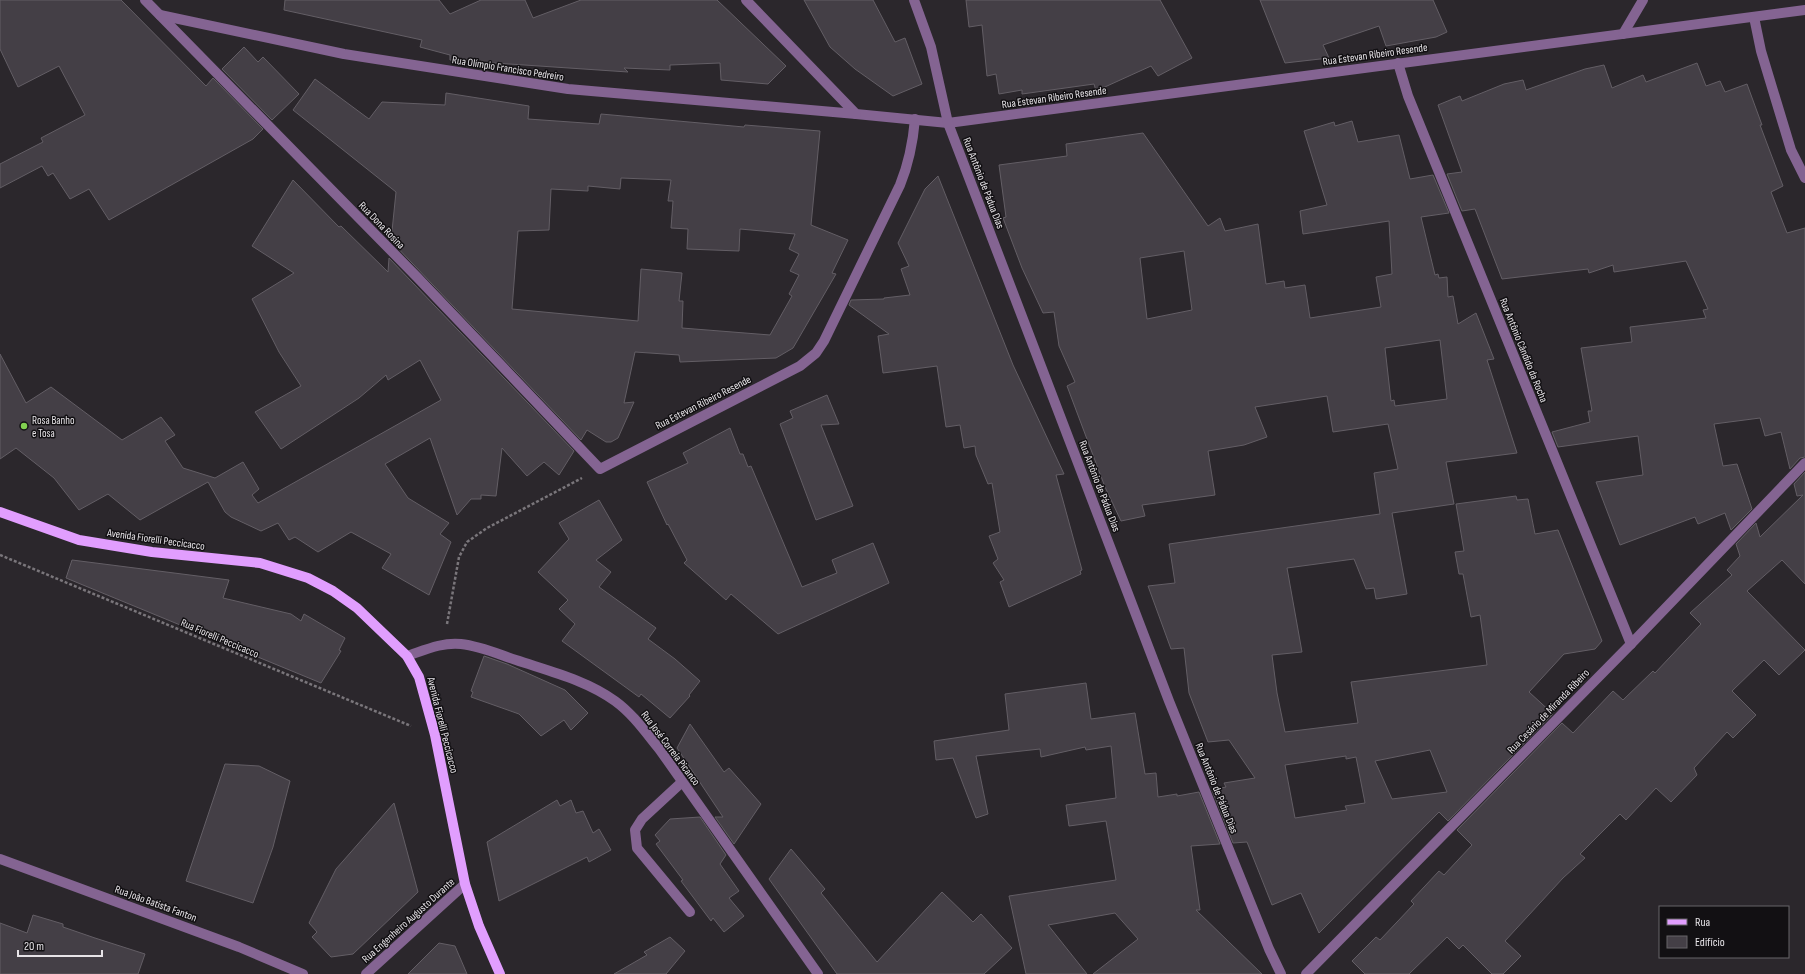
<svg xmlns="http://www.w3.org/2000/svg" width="1805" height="974" viewBox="0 0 1805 974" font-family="'Sofia Sans Condensed',sans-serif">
<rect width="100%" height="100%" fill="#2b272c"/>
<!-- building -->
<g fill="#443f46" stroke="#635e65" fill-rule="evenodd">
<polygon points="0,0 121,0 206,86 213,78 263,129 253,139 109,220 89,189 70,199 53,173 48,176 42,166 0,188 0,164 43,142 41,138 85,115 59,66 18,87 0,49"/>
<polygon points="285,0 439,0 450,14 481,0 525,0 533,18 581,0 717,0 786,66 768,84 721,80 720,63 670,65 670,70 624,68 628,72 450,60 450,55 420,47 422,40 284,10"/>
<polygon points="804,0 873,0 895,42 905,38 922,84 893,96 855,69 830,47"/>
<polygon points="966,0 1160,0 1192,58 1158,76 1151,66 1096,91 1094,84 1022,94 1022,90 999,94 996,74 987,76 982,25 969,27"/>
<polygon points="1260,0 1433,0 1447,32 1436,37 1386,46 1379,26 1323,45 1329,58 1285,63"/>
<polygon points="244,47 258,62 263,57 299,94 272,120 222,69"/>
<polygon points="1697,63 1706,86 1720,81 1725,92 1747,84 1762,125 1760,125 1783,186 1771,192 1787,233 1805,228 1805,457 1800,458 1790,469 1781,432 1765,436 1760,418 1714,424 1723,466 1737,464 1752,509 1731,530 1725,513 1698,524 1695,517 1620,545 1596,482 1643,475 1638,436 1558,447 1552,432 1590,422 1588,411 1592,411 1581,348 1632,342 1630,327 1706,318 1703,310 1708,309 1686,261 1614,272 1613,265 1589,273 1588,269 1502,279 1475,209 1462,211 1447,174 1462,172 1438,105 1460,96 1462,101 1504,84 1523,80 1526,90 1585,69 1604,65 1612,88 1643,75 1646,82"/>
<path d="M315 79 369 119 382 102 445 105 446 93 529 106 528 119 599 124 601 114 744 127 745 125 820 131 811 225 848 240 832 273 836 274 793 348 776 358 680 362 679 355 635 352 624 403 634 402 618 438 611 442H606L587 430 581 440 391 241 396 192 293 110ZM621 178 671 180 668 201H673L671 228 688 229 687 249 739 251 740 229 795 234 789 249 799 254 790 271 799 275 789 294 792 296 770 335 682 328 683 301H679L682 273 641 269 638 321 512 309 518 231 549 230 551 189 588 191V186L620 189Z"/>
<path d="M1352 121 1358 142 1399 135 1410 179 1433 175 1449 213 1421 217 1435 275 1438 274 1439 278 1447 277 1448 297 1453 296 1458 324 1476 313 1494 359 1487 360 1517 453 1446 462 1454 504 1392 513 1407 594 1376 599 1374 588 1366 589 1354 559 1287 568 1302 652 1272 655 1277 693 1285 732 1358 723 1351 682 1487 665 1480 615 1471 617 1463 574H1459L1455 552 1464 551 1456 504 1516 496 1517 500 1528 499 1535 534 1558 530 1602 641 1595 649 1564 654 1529 692 1553 714 1448 821 1439 812 1319 933 1301 893 1272 905 1247 842 1233 843 1212 790 1226 787 1224 783 1255 778 1229 740 1208 742 1189 693 1184 648 1171 649 1148 586 1175 583 1169 544 1380 514 1374 473 1398 469 1388 424 1333 432 1327 396 1255 407 1267 437 1244 445 1208 451 1215 495 1142 505 1145 516 1121 521 1105 487 1067 386 1075 382 1059 346 1054 312 1043 313 1022 268 1003 218 1006 217 999 165 1067 156 1066 144 1143 133 1208 226 1220 218 1225 231 1258 224 1266 284 1284 281 1285 288 1305 285 1310 318 1381 307 1376 277 1392 274 1389 221 1303 234 1300 211 1327 205 1304 131 1334 122 1335 126ZM1184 251 1192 310 1147 319 1140 258ZM1440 340 1447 399 1395 406 1394 400 1391 401 1385 348ZM1430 750 1447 792 1392 799 1375 761ZM1346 756V759L1356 757 1365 803 1345 806 1347 810 1295 818 1285 765Z"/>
<polygon points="938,176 1013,365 1064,474 1056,475 1082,570 1080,571 1081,574 1009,607 1000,582 1004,580 993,563 998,559 989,536 1000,532 992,483 988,484 976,455 975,446 964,448 960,425 946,427 937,366 883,373 878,336 889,334 849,305 851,300 884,299 884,298 910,295 901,269 909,266 898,243 925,189"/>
<polygon points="293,180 339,227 341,226 388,272 389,258 574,451 559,475 544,462 527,476 502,448 496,496 481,495 481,499 471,499 457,515 430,438 385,464 408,498 449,523 440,534 451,542 429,595 382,568 391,554 351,532 318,552 295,537 289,540 278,523 261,531 231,517 225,512 208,482 140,520 108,494 79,510 54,478 16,448 0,459 0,354 26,403 51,387 122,440 161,417 175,435 165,441 183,468 215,478 243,462 259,489 252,495 258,503 441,400 420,360 388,380 386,375 359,398 281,449 255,412 301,386 279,352 252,299 294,273 252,246"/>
<polygon points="827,395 839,424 821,425 853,506 816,520 780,424 793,418 790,411"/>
<polygon points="730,428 740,454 743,454 748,467 751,466 802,587 837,573 832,560 873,543 889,583 778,634 731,594 726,600 684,563 687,560 668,524 667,525 647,482 688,463 683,453"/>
<polygon points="1805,472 1805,584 1782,560 1747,591 1805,650 1779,675 1764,660 1732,691 1756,715 1733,738 1727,732 1694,768 1697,775 1671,802 1656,788 1626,820 1620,814 1580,854 1585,858 1563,878 1505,941 1521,956 1503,974 1492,974 1463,945 1459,949 1447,937 1409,974 1365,974 1352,961 1376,937 1380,940 1414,904 1411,901 1439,871 1444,875 1472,845 1457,830 1562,723 1573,733 1613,691 1623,700 1653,671 1655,673 1701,624 1690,613 1732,575 1727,570 1740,556 1736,544 1756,523 1760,537 1803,495 1797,496 1794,484"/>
<polygon points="599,500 622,540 596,560 611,572 599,587 656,628 648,639 675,659 700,681 689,695 690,696 670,718 641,694 639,697 562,641 575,624 559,609 568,600 538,572 569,539 559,523"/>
<polygon points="72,560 229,580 223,598 291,614 301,621 304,614 345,638 339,650 341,651 321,683 66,578"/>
<polygon points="484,656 507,664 565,690 588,713 571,730 564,720 541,736 519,714 471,697 473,692 471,691"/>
<polygon points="1086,683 1091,719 1135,713 1145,774 1156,773 1158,797 1177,794 1177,796 1199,792 1220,844 1191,846 1200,910 1196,910 1262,974 1093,974 1138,939 1115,913 1048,925 1087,974 1026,974 1009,896 1116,880 1106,821 1069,826 1066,805 1116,798 1111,746 1086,750 1085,747 1041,757 1040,749 976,756 988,814 976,818 953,758 936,760 934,741 1009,730 1005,694"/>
<polygon points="690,724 724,772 729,768 761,804 734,844 715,817 723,817 677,748"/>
<polygon points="225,764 259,766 290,781 273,847 253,903 186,881"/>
<polygon points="557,800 560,806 571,800 576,813 583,811 593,833 599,829 611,850 589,862 587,857 499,901 487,842"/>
<polygon points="394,803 418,892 353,954 331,957 312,937 317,932 309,923 336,869"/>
<polygon points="700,817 726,855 720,864 739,891 729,898 744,916 724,932 713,918 711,921 681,881 683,880 656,844 660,841 655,835 670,819"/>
<polygon points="791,849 825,889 821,893 877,962 942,892 973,922 981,914 1012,948 984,974 837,974 769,879"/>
<polygon points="33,915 63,924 63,927 95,938 145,954 138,974 0,974 0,923 27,933"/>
<polygon points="670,937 685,951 666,974 614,974 647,955 644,952"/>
<polygon points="439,943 455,946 467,974 408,974"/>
</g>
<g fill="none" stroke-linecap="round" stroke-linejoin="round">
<!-- path -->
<g stroke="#7a767b" stroke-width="2.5" stroke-dasharray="3 2" stroke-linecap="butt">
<polyline points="0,555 411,726"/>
<polyline points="447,624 459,557 467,542 487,528 582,478"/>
</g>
<!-- minor -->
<g stroke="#846492" stroke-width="10">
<path d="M145 0 417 277 600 469 800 366 816 353 824 341 900 185C909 163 913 142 915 119"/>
<polyline points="746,0 856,114 948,123 1805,10"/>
<polyline points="914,0 931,47 948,123 1169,701 1269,949 1281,974"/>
<polyline points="160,15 344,54 568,89 856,114"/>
<polyline points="1754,17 1761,51 1791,150 1805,178"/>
<polyline points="1623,34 1643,0"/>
<polyline points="1398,63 1408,96 1631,644"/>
<path d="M407 656C425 650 442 642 461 644 480 646 498 654 516 660 549 671 586 680 615 701 633 714 646 733 660 750L818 974"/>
<polyline points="682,782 642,819 635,830 637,848 690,912"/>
<polyline points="0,859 239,947 303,974"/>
<polyline points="366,974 465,884"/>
<polyline points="1306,974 1631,644 1805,463"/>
</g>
<!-- major -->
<polyline stroke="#e19efe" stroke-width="10" points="0,512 79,540 152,552 260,563 308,578 333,591 357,608 407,656 419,677 435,735 465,884 479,926 500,974"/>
</g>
<!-- markers -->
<circle fill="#81d050" stroke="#121013" stroke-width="1.5" cx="24" cy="426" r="4"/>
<g text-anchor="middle" stroke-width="3" stroke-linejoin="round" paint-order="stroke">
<!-- street labels -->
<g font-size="11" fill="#e7e4e8" stroke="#121013">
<text transform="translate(1375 54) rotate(-8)" y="4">Rua Estevan Ribeiro Resende</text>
<text transform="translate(508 68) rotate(9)" y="4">Rua Olímpio Francisco Pedreiro</text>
<text transform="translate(1054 97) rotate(-8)" y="4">Rua Estevan Ribeiro Resende</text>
<text transform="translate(984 183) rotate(69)" y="4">Rua Antônio de Pádua Dias</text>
<text transform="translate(382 225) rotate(46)" y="4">Rua Dona Rosina</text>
<text transform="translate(1524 350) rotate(68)" y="4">Rua Antônio Cândido da Rocha</text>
<text transform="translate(703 402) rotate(-27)" y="4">Rua Estevan Ribeiro Resende</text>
<text transform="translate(1100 486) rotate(69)" y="4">Rua Antônio de Pádua Dias</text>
<text transform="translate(156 539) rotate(8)" y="4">Avenida Fiorelli Peccicacco</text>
<text transform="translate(220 638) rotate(23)" y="4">Rua Fiorelli Peccicacco</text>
<text transform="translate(1548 711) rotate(-46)" y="4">Rua Cesário de Miranda Ribeiro</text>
<text transform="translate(443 725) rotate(76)" y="4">Avenida Fiorelli Peccicacco</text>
<text transform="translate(671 748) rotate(53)" y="4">Rua José Correia Picanco</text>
<text transform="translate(1217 788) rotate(68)" y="4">Rua Antônio de Pádua Dias</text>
<text transform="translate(156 903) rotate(20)" y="4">Rua João Batista Fanton</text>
<text transform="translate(408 920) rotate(-42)" y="4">Rua Engenheiro Augusto Durante</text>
</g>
<!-- poi labels -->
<g font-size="11" fill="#e7e4e8" stroke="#121013" text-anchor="start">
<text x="32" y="424">Rosa Banho<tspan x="32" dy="13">e Tosa</tspan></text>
</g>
</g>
<!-- legend -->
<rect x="1659" y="906" width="130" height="52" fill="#121013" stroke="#676568"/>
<rect x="1667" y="919" width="20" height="6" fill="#e19efe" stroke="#676568"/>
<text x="1695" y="926" font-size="12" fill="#e7e4e8">Rua</text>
<rect x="1667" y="936" width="20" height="12" fill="#443f46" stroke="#676568"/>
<text x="1695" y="946" font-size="12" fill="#e7e4e8">Edifício</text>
<!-- scale -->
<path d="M18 950v6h84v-6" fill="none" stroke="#e7e4e8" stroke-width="2"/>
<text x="24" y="950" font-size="12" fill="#e7e4e8" stroke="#121013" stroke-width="3" paint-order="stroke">20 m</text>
</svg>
